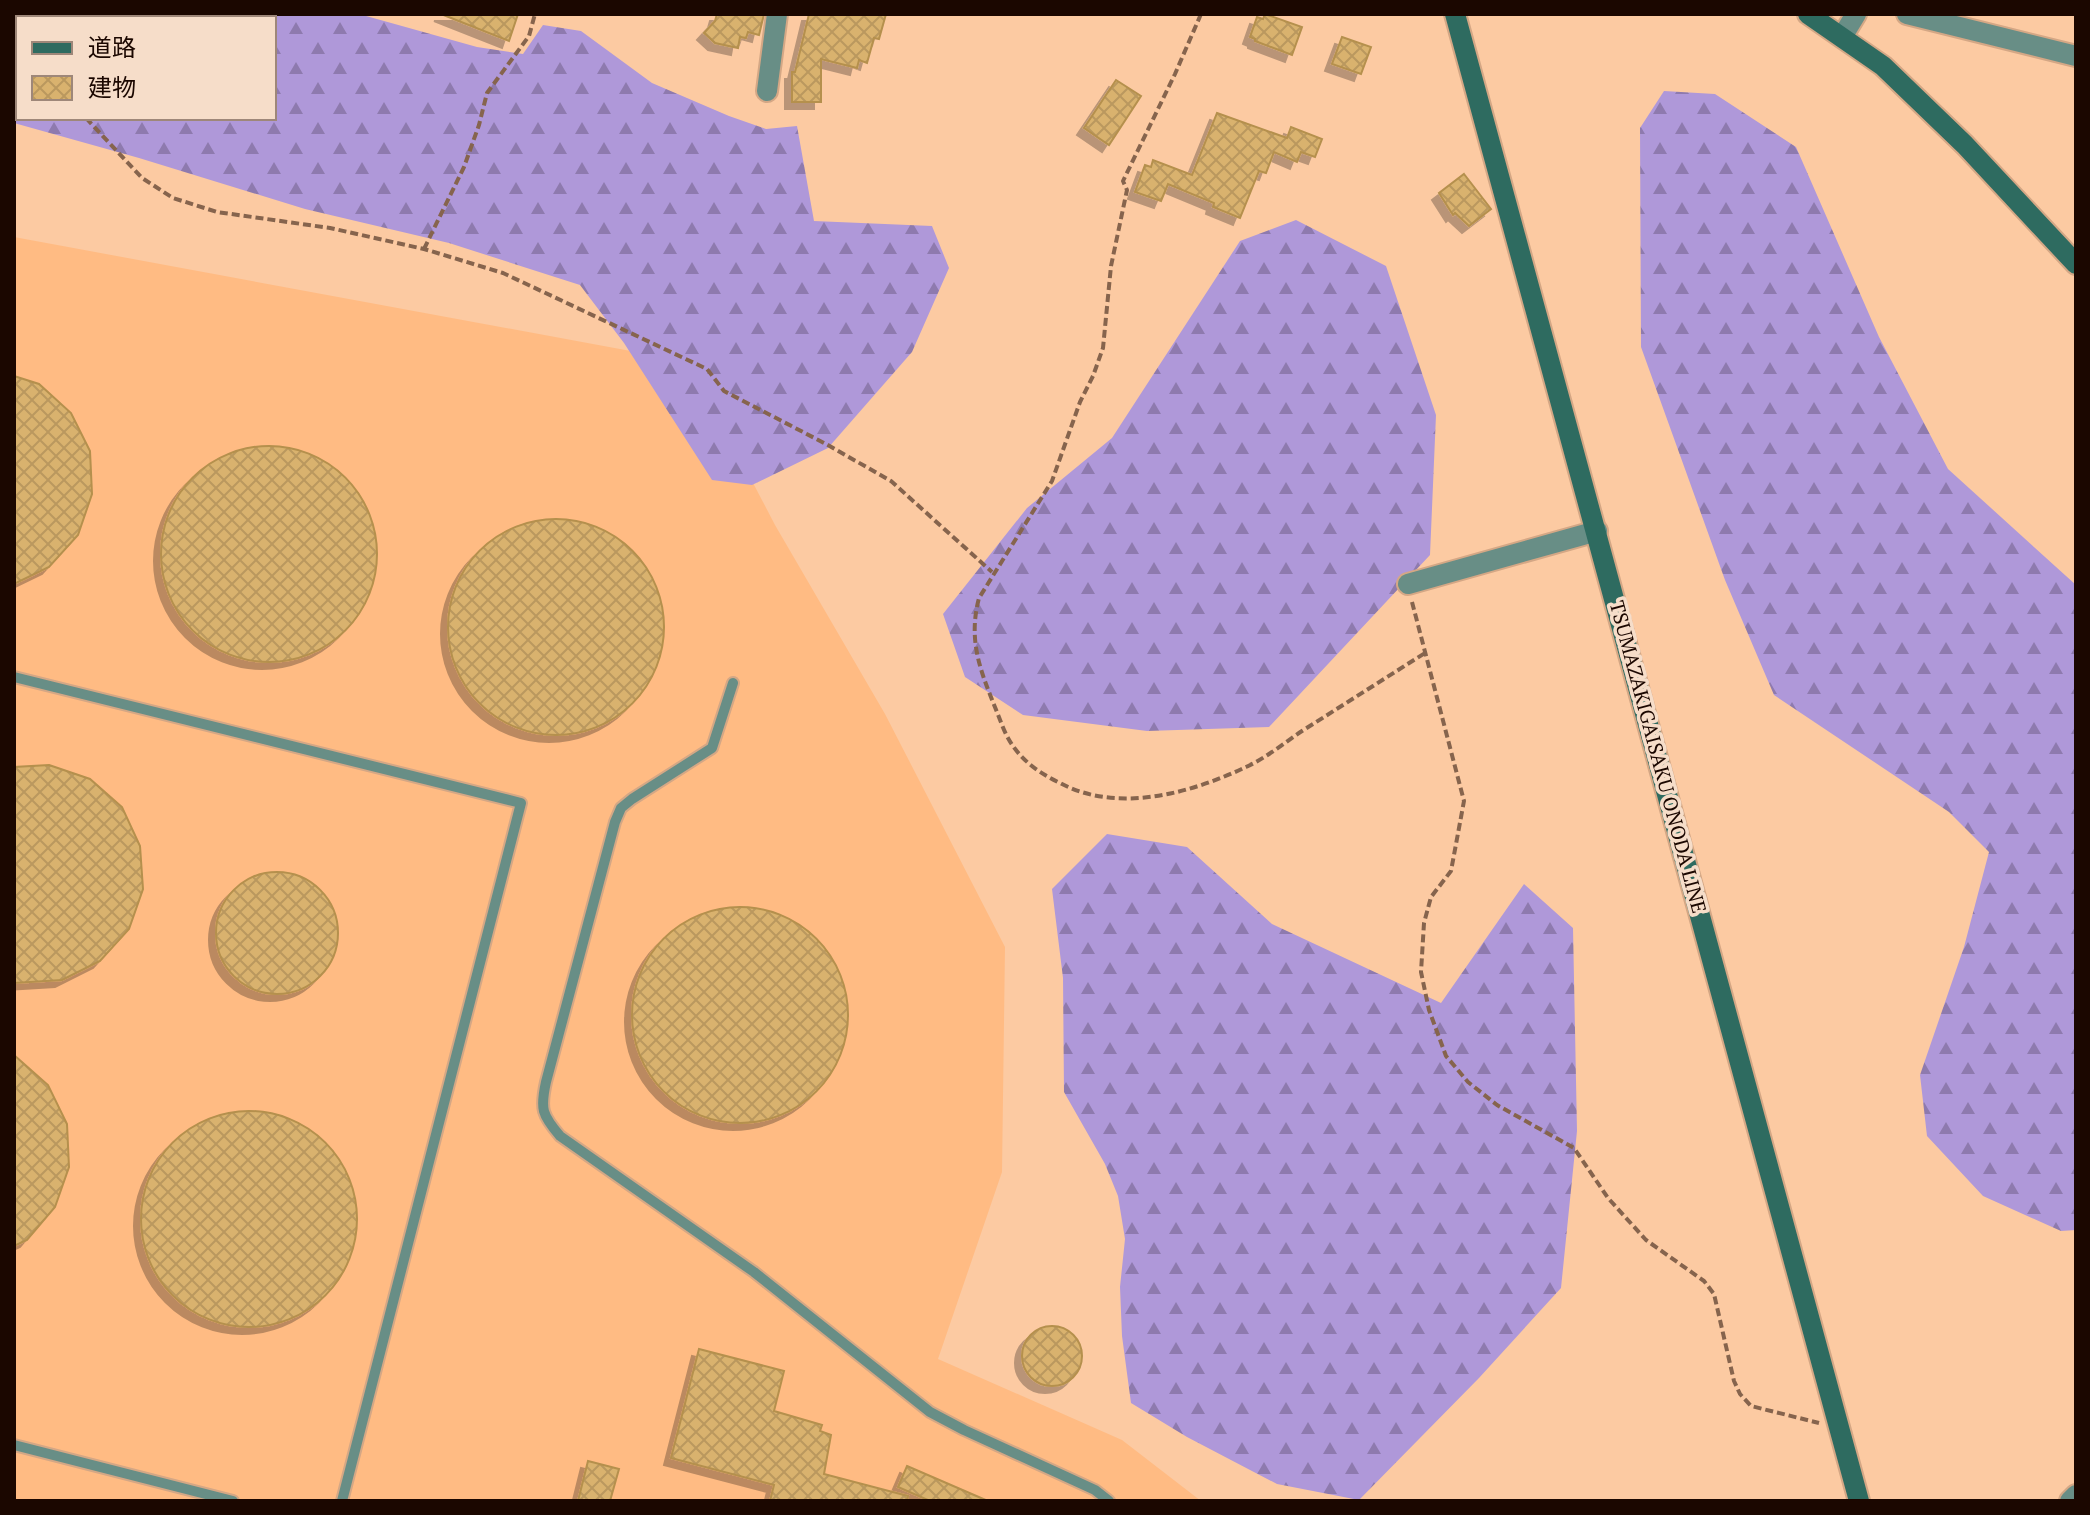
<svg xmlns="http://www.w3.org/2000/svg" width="2090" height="1515" viewBox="0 0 2090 1515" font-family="'PT Serif','Noto Sans JP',serif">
<defs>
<pattern id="forest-firs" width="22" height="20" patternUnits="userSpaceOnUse" patternTransform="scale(2)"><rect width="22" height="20" fill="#af98d9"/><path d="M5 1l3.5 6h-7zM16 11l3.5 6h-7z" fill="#8e7aae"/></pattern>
<pattern id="building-cross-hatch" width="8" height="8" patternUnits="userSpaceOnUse" patternTransform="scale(2)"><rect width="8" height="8" fill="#d9b26e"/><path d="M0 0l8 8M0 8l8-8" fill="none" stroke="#ba985e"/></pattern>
<filter id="shadow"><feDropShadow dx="-7" dy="7" stdDeviation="0" flood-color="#0004"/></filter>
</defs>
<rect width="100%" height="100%" fill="#fccaa2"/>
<!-- built -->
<polygon fill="#ffbb83" points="14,237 690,362 775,525 885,714 1005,947 1002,1172 938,1359 1122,1440 1201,1501 14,1501"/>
<!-- forest -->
<g fill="url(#forest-firs)" fill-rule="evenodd">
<path d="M14 14H359L477 47 523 54 543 25 581 31 652 83 729 116 766 129 797 126 814 221 932 226 949 268 912 352 828 448 752 485 712 480 624 343 580 285 449 243 305 209 139 158 14 123ZM18 18H274V118H18Z"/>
<polygon points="1664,91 1715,94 1796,147 1879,337 1948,469 2076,585 2076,1230 2061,1231 1983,1196 1927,1136 1920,1075 1964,947 1989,852 1949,812 1774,695 1725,580 1641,347 1640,128"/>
<polygon points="1296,220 1386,266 1436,415 1430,555 1269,727 1147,731 1023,715 965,677 943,614 1027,508 1112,438 1240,241"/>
<polygon points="1107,834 1187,847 1272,924 1441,1003 1524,884 1573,928 1577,1131 1561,1288 1479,1378 1359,1500 1277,1484 1187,1437 1131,1403 1122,1336 1120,1287 1125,1239 1118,1196 1105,1164 1064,1092 1063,978 1052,889"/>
</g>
<!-- building -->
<g fill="url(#building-cross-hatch)" stroke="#b5904d" stroke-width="2" filter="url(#shadow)">
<polygon points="441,14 518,14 509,41"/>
<polygon points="717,14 764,14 759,35 748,32 746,38 740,37 738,48 715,43 704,33 715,21"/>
<polygon points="809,14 886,14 879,39 874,38 867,63 859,60 857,68 821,59 821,102 792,102 792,72 795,72"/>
<polygon points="1265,14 1302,27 1292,55 1255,41 1255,39 1250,37 1257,17 1263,19"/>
<polygon points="1342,37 1371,47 1361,74 1332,64"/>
<polygon points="1116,80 1141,96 1109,145 1084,128"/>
<polygon points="1217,113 1287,138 1291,127 1322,139 1315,157 1301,152 1297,162 1274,152 1266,173 1259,171 1240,218 1213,207 1214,203 1168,184 1161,201 1135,192 1145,165 1151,167 1153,160 1192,175"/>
<polygon points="1464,174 1491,209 1469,226 1455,213 1453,215 1439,193"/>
<polygon points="14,376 39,384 71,413 90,451 92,494 78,535 49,567 14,584"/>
<circle cx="269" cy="554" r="108"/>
<circle cx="556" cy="627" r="108"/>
<polygon points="49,765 90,779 122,807 140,846 143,889 129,929 100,961 62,980 14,983 14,767"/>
<circle cx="277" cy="933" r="61"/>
<circle cx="740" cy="1015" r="108"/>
<polygon points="14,1055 48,1085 67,1124 69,1167 55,1207 27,1240 14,1246"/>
<circle cx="249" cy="1219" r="108"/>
<circle cx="1052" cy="1356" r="30"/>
<polygon points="699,1349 784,1371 774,1411 822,1425 820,1431 831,1435 824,1474 908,1496 907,1501 770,1501 774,1485 671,1458"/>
<polygon points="588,1461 619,1469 610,1501 578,1501"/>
<polygon points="907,1466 988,1501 930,1501 898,1487"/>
</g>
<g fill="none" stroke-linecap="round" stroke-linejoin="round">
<defs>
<g id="lane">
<polyline points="14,677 521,803 342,1501"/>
<path d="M733 683 712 748 632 799 621 808 615 822 546 1082C540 1109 542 1115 560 1136L754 1272 930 1412 964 1430 1095 1490 1109 1501"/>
<polyline points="14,1445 233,1501"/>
</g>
<g id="street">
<polyline points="1907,14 2076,56"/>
<polyline points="1842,37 1856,14"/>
<polyline points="767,91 777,14"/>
<polyline points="1408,584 1597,531"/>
<polyline points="2070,1501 2076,1495"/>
</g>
<g id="secondary">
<polyline points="1455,14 1859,1501"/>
<polyline points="1808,14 1883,66 1965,145 2076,264"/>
</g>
</defs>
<!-- lane casing -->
<use href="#lane" stroke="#d4a785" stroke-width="14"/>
<!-- street casing -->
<use href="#street" stroke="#d4a785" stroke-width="24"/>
<!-- secondary casing -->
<use href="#secondary" stroke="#d4a785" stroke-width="24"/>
<!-- path -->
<g stroke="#86644d" stroke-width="4" stroke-dasharray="8 4" stroke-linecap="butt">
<path d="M1201 14 1175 74 1123 181 1127 190 1111 266 1103 348 1093 376 1080 402 1052 481 979 598C966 647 985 680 1002 725 1013 754 1033 770 1060 783 1118 814 1191 793 1246 767 1266 758 1284 743 1302 731 1343 705 1384 679 1425 653"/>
<polyline points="14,65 18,67"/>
<polyline points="86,118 142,178 173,198 217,212 330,228 424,249 503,273 707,369 724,391 826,444 891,481 992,572"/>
<polyline points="424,249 464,167 479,125 487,93 529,36 535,14"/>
<polyline points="1412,602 1464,801 1451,871 1431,897 1424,923 1421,972 1429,1010 1446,1056 1468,1082 1497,1105 1574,1148 1608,1198 1646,1240 1704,1281 1714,1294 1734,1381 1740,1394 1751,1406 1819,1423"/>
</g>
<!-- lane -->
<use href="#lane" stroke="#688e86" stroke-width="10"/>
<!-- street -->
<use href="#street" stroke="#688e86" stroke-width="20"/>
<!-- secondary -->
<use href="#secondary" stroke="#2e6b60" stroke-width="20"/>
</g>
<g text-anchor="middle" stroke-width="7" stroke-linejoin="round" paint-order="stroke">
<!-- street labels -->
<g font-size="20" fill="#1b0700" stroke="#f6ddc9">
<text transform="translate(1658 757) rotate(75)" y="7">TSUMAZAKIGAISAKU ONODA LINE</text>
</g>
</g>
<!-- border -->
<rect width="2090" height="1515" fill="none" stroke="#1b0700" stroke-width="32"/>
<!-- legend -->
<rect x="16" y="16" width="260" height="104" fill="#f6ddc9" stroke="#9e8779" stroke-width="2"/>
<rect x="32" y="42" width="40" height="12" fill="#2e6b60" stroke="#9e8779" stroke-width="2"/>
<text x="88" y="56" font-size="24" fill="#1b0700">道路</text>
<rect x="32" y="76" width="40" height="24" fill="url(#building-cross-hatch)" stroke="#9e8779" stroke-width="2"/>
<text x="88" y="96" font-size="24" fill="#1b0700">建物</text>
</svg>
